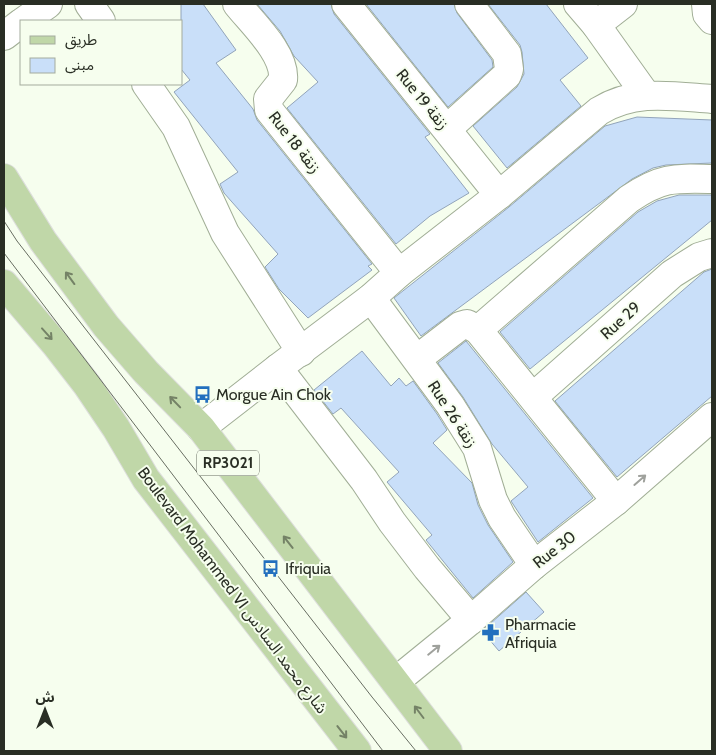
<svg xmlns="http://www.w3.org/2000/svg" width="716" height="755" viewBox="0 0 716 755" font-family="Cabin,'Noto Sans Arabic',sans-serif">
<rect width="100%" height="100%" fill="#f6feee"/>
<!-- building -->
<g fill="#c9dff9" stroke="#92a4ba">
<polygon points="181,4 203,4 236,50 216,63 253,109 257,120 372,264 368,266 372,270 308,318 279,289 265,267 278,254 224,193 220,184 238,172 174,92 190,80 181,69"/>
<polygon points="257,4 331,4 334,14 430,134 425,137 469,193 430,216 396,244 287,108 318,82 294,56 280,31"/>
<polygon points="366,4 454,4 457,13 492,60 493,67 448,107"/>
<polygon points="488,4 546,4 588,58 560,80 581,106 507,168 473,126 517,87 524,74 522,52 520,45"/>
<polygon points="637,117 712,120 712,163 666,165 653,168 632,179 421,336 394,298 509,207 605,126"/>
<polygon points="679,195 712,195 712,220 530,369 500,332 638,212 657,201"/>
<polygon points="712,269 712,396 617,477 555,401 704,272"/>
<polygon points="466,341 593,498 538,542 511,501 528,487 492,444 463,397 438,363"/>
<polygon points="362,351 391,386 399,378 406,386 413,381 437,414 447,430 433,443 472,483 478,505 488,525 513,562 473,598 426,540 432,535 387,482 399,472 341,408 333,414 314,390"/>
<polygon points="526,592 544,612 499,651 482,631"/>
</g>
<g fill="none" stroke-linecap="round" stroke-linejoin="round">
<defs>
<g id="minor">
<polyline points="89,4 101,21"/>
<path d="M237 4C252 23 286 54 283 80L268 99 269 110 399 273"/>
<polyline points="346,4 499,195"/>
<polyline points="578,4 596,25 646,95"/>
<polyline points="706,4 707,14 712,20"/>
<polyline points="24,21 48,4"/>
<polyline points="596,25 623,4"/>
<polyline points="4,36 21,23"/>
<polyline points="146,84 176,127 225,233 301,352"/>
<polyline points="447,129 507,75 509,69 507,54 469,4"/>
<polyline points="371,298 450,405 477,448 493,500 502,518 534,565"/>
<path d="M478 330 629 199C661 177 674 178 712 179"/>
<polyline points="417,359 460,326 467,324 478,330 616,501"/>
<polyline points="278,368 364,480 392,522 427,568 471,620"/>
<polyline points="533,397 672,274 699,257 712,253"/>
<path d="M201 428 278 368 371 298 399 273 499 195 599 111C635 89 671 96 712 99"/>
<polyline points="396,681 471,620 534,565 616,501 712,417"/>
</g>
<g id="major">
<polyline points="4,178 43,241 106,326 146,372 201,428 448,751"/>
<polyline points="4,284 56,345 87,385 116,428 146,479 357,751"/>
</g>
</defs>
<!-- minor casing -->
<use href="#minor" stroke="#a1ae96" stroke-width="30"/>
<!-- major casing -->
<use href="#major" stroke="#dddedc" stroke-width="30"/>
<!-- minor -->
<use href="#minor" stroke="#fff" stroke-width="28"/>
<!-- major -->
<use href="#major" stroke="#c0d7a8" stroke-width="28"/>
<!-- tram -->
<g stroke="#686e62" stroke-width="1">
<polyline points="4,221 17,241 372,697 416,751"/>
<polyline points="4,253 383,751"/>
</g>
</g>
<!-- one-way arrows -->
<defs><path id="oneway-shaft" d="M-6 0H5M1.5-3L5.5 0L1.5 3" fill="none" stroke-width="1.6" stroke-linecap="round" stroke-linejoin="round" transform="scale(1.25)"/></defs>
<g stroke="#748266">
<use href="#oneway-shaft" transform="translate(70 278) rotate(-126)"/>
<use href="#oneway-shaft" transform="translate(47 334) rotate(48)"/>
<use href="#oneway-shaft" transform="translate(175 402) rotate(-134)"/>
<use href="#oneway-shaft" transform="translate(288 542) rotate(-128)"/>
<use href="#oneway-shaft" transform="translate(419 712) rotate(-127)"/>
<use href="#oneway-shaft" transform="translate(342 732) rotate(52)"/>
</g>
<g stroke="#9fa19c">
<use href="#oneway-shaft" transform="translate(640 480) rotate(-41)"/>
<use href="#oneway-shaft" transform="translate(434 650) rotate(-39)"/>
</g>
<!-- icons -->
<defs>
<symbol id="bus-bare" viewBox="-9 -9 18 18"><path d="M-5-6H5V4H4V6H2V4H-2V6H-4V4H-5ZM-3.5-4V0h7V-4ZM-3.5 1.2v1.5H-2V1.2ZM2 1.2v1.5H3.5V1.2Z" fill="#226fbe" stroke="#f6feee" stroke-width="2.5" paint-order="stroke"/></symbol>
<symbol id="pharmacy-bare" viewBox="-9 -9 18 18"><path d="M-2-6h4v4h4v4h-4v4h-4v-4h-4v-4h4Z" fill="#226fbe" stroke="#f6feee" stroke-width="2.5" paint-order="stroke"/></symbol>
</defs>
<g fill-rule="evenodd">
<use href="#bus-bare" x="190" y="382" width="25" height="25"/>
<use href="#bus-bare" x="258" y="556" width="25" height="25"/>
<use href="#pharmacy-bare" x="478" y="620" width="25" height="25"/>
</g>
<g text-anchor="middle" stroke-width="4" stroke-linejoin="round" paint-order="stroke">
<!-- shield labels -->
<rect fill="#f6feee" stroke="#666c61" stroke-width="1" x="197" y="450.5" width="62" height="25" rx="4"/>
<g font-size="15" font-weight="bold" fill="#292e24">
<text x="228" y="468">RP3021</text>
</g>
<!-- street labels -->
<g font-size="16" fill="#292e24" stroke="#f6feee">
<text transform="translate(423 99) rotate(51)" y="6">Rue 19 زنقة</text>
<text transform="translate(295 142) rotate(52)" y="6">Rue 18 زنقة</text>
<text transform="translate(620 320) rotate(-42)" y="6">Rue 29</text>
<text transform="translate(453 414) rotate(57)" y="6">Rue 26 زنقة</text>
<text transform="translate(554 549) rotate(-38)" y="6">Rue 30</text>
<text transform="translate(233 590) rotate(53)" y="6">Boulevard Mohammed VI شارع محمد السادس</text>
</g>
<!-- poi labels -->
<g font-size="16" fill="#292e24" stroke="#f6feee" text-anchor="start">
<text x="216" y="400">Morgue Ain Chok</text>
<text x="285" y="574">Ifriquia</text>
<text x="505" y="630">Pharmacie<tspan x="505" dy="18">Afriquia</tspan></text>
</g>
</g>
<!-- border -->
<rect width="716" height="755" fill="none" stroke="#292e24" stroke-width="10"/>
<!-- legend -->
<rect x="20" y="20" width="162" height="65" fill="#f6feee" stroke="#a4ab9d"/>
<rect x="30" y="36" width="25" height="8" fill="#c0d7a8" stroke="#a4ab9d"/>
<text x="65" y="45" font-size="15" fill="#292e24">طريق</text>
<rect x="30" y="58" width="25" height="15" fill="#c9dff9" stroke="#a4ab9d"/>
<text x="65" y="70" font-size="15" fill="#292e24">مبنى</text>
<!-- north arrow -->
<g transform="translate(45 710)" stroke="#f6feee" stroke-width="4" paint-order="stroke">
<path d="M0-4L9 19L0 12L-9 19Z" fill="#292e24"/>
<text y="-8" font-size="14" font-weight="bold" text-anchor="middle" fill="#292e24">ش</text>
</g>
</svg>
